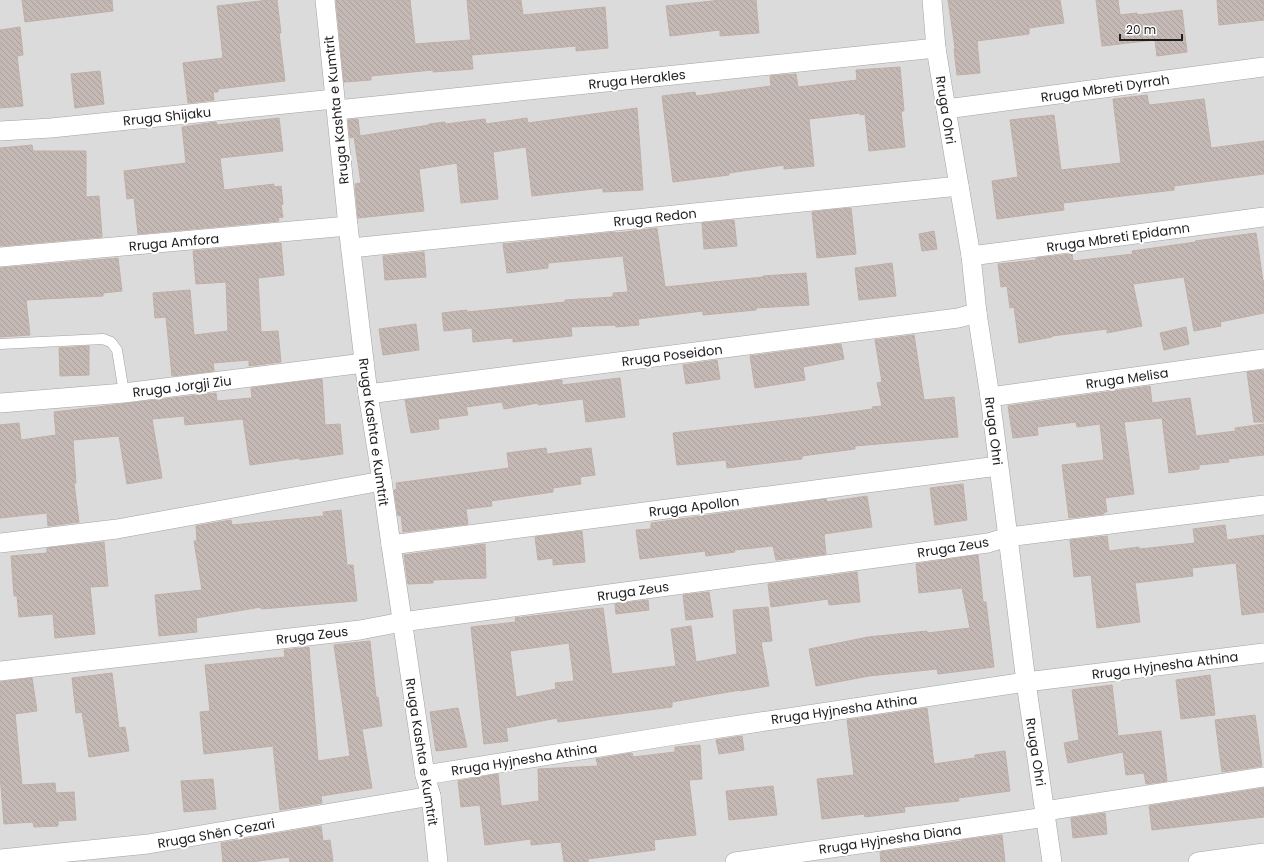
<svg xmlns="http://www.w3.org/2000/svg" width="1264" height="862" viewBox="0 0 1264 862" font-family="Poppins,sans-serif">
<defs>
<pattern id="building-back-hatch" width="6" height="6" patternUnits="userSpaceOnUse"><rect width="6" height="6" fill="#c4b9b4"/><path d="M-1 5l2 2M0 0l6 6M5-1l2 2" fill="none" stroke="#a89f9a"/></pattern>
</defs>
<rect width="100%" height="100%" fill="#efeae4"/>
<!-- residential -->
<rect fill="#dcdbdb" x="0" y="0" width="1264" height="862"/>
<!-- building -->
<g fill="url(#building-back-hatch)" stroke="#c0afa7" fill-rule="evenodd">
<polygon points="22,0 112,0 113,11 25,22"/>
<polygon points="269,0 277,0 281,33 279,33 285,81 218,89 218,92 213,92 214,100 188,103 183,63 223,58 217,6"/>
<polygon points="336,0 410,0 415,44 470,40 473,69 433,72 433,70 371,76 371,80 344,82"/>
<polygon points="467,0 521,0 523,15 605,7 608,48 576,51 576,46 472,55"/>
<polygon points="721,0 756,0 759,33 720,36 720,30 670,36 666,6"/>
<polygon points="948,0 1060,0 1064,23 1029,28 1029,34 977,41 980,73 957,75 954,49 955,48"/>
<polygon points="1096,0 1118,0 1120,15 1137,13 1137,15 1182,10 1187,52 1157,56 1155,40 1102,46"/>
<polygon points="1217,0 1264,0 1264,20 1219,25"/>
<polygon points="20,27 23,55 17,56 23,106 0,108 0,30"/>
<polygon points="900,67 904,111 901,111 905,147 869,151 865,114 860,115 860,113 809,119 814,166 784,169 784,165 729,173 729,175 673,182 662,96 695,92 696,96 771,86 770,76 796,74 798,87 857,80 856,70"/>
<polygon points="100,71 104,104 75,108 71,74"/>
<polygon points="1147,95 1149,105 1204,99 1211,148 1264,141 1264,174 1174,186 1174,190 1063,203 1064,210 997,219 992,181 1018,177 1010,120 1054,115 1061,170 1121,163 1113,99"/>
<polygon points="637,108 643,190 603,192 603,188 532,196 526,147 493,152 498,199 461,203 457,163 419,169 424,211 358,218 355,184 361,183 354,137 350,138 348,120 358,119 360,136 429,125 429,124 445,122 446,124 485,119 486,124 527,118 528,123"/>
<polygon points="279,118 283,151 220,158 224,190 274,184 274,187 281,186 283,204 281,205 283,217 278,218 279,221 138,234 134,198 127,199 124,171 186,163 182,127 216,122 217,125"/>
<polygon points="32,145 33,151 86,151 86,197 99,196 102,237 0,246 0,148"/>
<polygon points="851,208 856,254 817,258 812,212"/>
<polygon points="734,220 737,246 704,249 702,223"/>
<polygon points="657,228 665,287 763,277 763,276 806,273 809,305 756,308 756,310 703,315 703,311 638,319 639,325 616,327 615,325 571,327 572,336 513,342 513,338 473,342 472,328 444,331 442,313 467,310 467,312 565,302 565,300 613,297 613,293 628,292 623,256 548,263 548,268 507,273 503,244 616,232 617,233"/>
<polygon points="934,231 937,249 922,251 919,234"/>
<polygon points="1256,233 1263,281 1264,280 1264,313 1220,322 1221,326 1194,331 1184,277 1133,284 1142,326 1107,333 1107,329 1052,336 1052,337 1019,343 1014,307 1010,308 1007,286 1001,287 998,264 1036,260 1036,258 1072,254 1073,261 1133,254 1132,251 1196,242 1195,241"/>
<polygon points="281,243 284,275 258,278 261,332 278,331 281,362 249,366 249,360 213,363 214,371 172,376 166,317 155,318 153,293 190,290 194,335 228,331 226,282 196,284 193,251"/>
<polygon points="424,252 426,277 385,280 383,256"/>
<polygon points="118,258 122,291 103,293 103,296 26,300 30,335 0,337 0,268"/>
<polygon points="892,263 896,296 859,300 855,268"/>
<polygon points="416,324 419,350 383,355 379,329"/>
<polygon points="1186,327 1189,344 1164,350 1160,333"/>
<polygon points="914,335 924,400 954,397 958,437 855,446 855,449 802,456 802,459 727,468 726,460 677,465 673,433 812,417 873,409 872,407 882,406 877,383 882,382 875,340"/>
<polygon points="841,344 844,359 803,367 805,380 755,388 750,356"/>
<polygon points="89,346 89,375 60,376 59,348"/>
<polygon points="717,360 720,379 686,384 683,365"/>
<polygon points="1264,370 1264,422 1254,422 1247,372"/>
<polygon points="620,378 625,417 586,422 583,399 538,405 538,403 504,409 502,402 466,407 468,415 438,419 439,429 411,433 405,400 562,380 562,385"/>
<polygon points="322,379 325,425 340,424 343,454 300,460 300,458 250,465 243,419 185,425 184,416 152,419 162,478 127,484 119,436 73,440 76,483 74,483 79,522 48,526 47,513 0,518 0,425 19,423 21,440 56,435 54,412 216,393 217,401 252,398 251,388"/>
<polygon points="1150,386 1152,403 1190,398 1196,436 1236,431 1235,428 1264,424 1264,455 1228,459 1229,462 1199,465 1199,469 1169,473 1162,418 1124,422 1134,494 1105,498 1107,512 1104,512 1104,514 1069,518 1062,465 1104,460 1100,424 1077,427 1076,422 1037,427 1038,435 1013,438 1008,406"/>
<polygon points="546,448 547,454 591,448 595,475 580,477 581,484 553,488 553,492 491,501 492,506 466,509 468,524 403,532 401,515 398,516 394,490 397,489 396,483 509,468 507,453"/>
<polygon points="963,484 967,520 935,525 930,488"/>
<polygon points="867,496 872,527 824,534 826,554 776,560 773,546 734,550 735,552 706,556 705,551 640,559 636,530 651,529 651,523 826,499 827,502"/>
<polygon points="341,510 347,565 353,565 357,601 261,609 261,607 196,618 197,632 159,636 155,595 202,590 194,541 197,541 196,526 231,520 232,525 324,516 323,512"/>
<polygon points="1225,525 1227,540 1264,535 1264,612 1242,615 1236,563 1192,568 1193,576 1135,583 1140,622 1097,628 1091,575 1074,577 1070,540 1107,536 1109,551 1139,547 1140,549 1195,543 1193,529"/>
<polygon points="582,531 585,562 553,565 553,558 538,560 535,537"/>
<polygon points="104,542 108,586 90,587 95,634 55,638 53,614 19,617 17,596 14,596 11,556 47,553 47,548"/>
<polygon points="485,544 486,578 433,580 433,583 408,584 404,555"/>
<polygon points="978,555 983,602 986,602 994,667 938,674 937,669 869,676 816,686 809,649 868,637 927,631 927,633 970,628 962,588 919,593 916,564"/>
<polygon points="857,572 860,602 829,605 828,599 771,607 768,584"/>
<polygon points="709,592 713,617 686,620 683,595"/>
<polygon points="648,600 649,610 616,614 615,604"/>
<path d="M768 607 772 641 761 642 769 686 740 691V690L672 702V707L558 722 557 718 506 728 508 741 484 744 471 627 516 622 515 618 603 608 612 674 676 666 671 629 691 626 696 662 737 654 733 610ZM569 643 574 681 555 683 556 689 516 697 510 651Z"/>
<polygon points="370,641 376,697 378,697 382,726 362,729 372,788 321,796 322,803 280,810 273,746 204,754 200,712 210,711 205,665 285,657 284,650 309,647 318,761 350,756 334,645"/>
<polygon points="112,673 119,728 125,727 129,751 89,757 82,712 76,713 72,678"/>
<polygon points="1210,675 1215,715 1181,719 1176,680"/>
<polygon points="32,678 37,711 15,714 22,785 55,783 56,793 74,792 76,820 58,821 58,826 34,827 33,822 4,824 0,775 0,682"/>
<polygon points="1112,685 1118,736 1161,731 1167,781 1146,784 1144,773 1126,775 1123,752 1068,763 1064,743 1079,740 1072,690"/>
<polygon points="458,708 467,747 436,751 430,712"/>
<polygon points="927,708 934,764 975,758 975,755 1005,751 1010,791 958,798 959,801 904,807 905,812 865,817 864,814 822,819 817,779 854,775 847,720"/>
<polygon points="1255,715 1262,766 1222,772 1215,720"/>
<polygon points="742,736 744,750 719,754 716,740"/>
<polygon points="700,745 702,779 689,780 696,835 654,840 655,850 588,859 588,862 564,862 561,842 531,845 531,839 485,845 480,805 461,807 458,781 498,774 501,806 539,801 538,769 598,766 596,759 632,753 633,757 675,752 675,747"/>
<polygon points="213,779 216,809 184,812 181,781"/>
<polygon points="773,786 777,815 729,820 726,791"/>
<polygon points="1264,788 1264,817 1152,830 1149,806"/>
<polygon points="1105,813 1107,834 1073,838 1071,818"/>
<polygon points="321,826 323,841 330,840 333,861 324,862 290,862 289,857 252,862 223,862 221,843"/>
<polygon points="1002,835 1005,862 881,862 880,852 962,841 962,840"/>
</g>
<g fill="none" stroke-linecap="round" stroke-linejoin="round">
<defs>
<polyline id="service" points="0,344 103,339 111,342 117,350 124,393"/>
<g id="minor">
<polyline points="325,0 348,226 368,394 382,481 391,545 425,775 431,796 438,862"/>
<polyline points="932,0 936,48 946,109 971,256 977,313 990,397 1008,537 1026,682 1052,862"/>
<polyline points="946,109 1264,67"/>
<polyline points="337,110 936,48"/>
<polyline points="0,131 51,128 334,99"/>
<polyline points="351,248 959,186"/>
<polyline points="971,256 1264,217"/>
<polyline points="0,257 348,226"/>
<polyline points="368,394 958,318 977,313"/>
<polyline points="990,397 1264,359"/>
<polyline points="0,403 124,393 364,363"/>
<polyline points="0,543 117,529 382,481"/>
<polyline points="391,545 998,466"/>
<polyline points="0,671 360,630 402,622 988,543 1008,537 1264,505"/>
<polyline points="425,775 694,732 1026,682 1264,653"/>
<polyline points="1045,811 1264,777"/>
<polyline points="0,859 148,844 431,796"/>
<polyline points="735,862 1046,817"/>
<polyline points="1198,862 1264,853"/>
</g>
</defs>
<!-- service casing -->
<use href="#service" stroke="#a2a2a2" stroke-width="11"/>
<!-- minor casing -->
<use href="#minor" stroke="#a2a2a2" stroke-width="20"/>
<!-- service -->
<use href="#service" stroke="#fff" stroke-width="10"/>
<!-- minor -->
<use href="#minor" stroke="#fff" stroke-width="19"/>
</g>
<g text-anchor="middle" stroke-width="4" stroke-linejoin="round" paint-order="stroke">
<!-- street labels -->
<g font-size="13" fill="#1e1e1e" stroke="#fff">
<text transform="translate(637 79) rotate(-6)" y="5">Rruga Herakles</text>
<text transform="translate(1105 88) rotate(-8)" y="5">Rruga Mbreti Dyrrah</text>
<text transform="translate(336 110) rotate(-96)" y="5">Rruga Kashta e Kumtrit</text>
<text transform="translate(946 110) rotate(81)" y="5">Rruga Ohri</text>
<text transform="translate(167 116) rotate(-6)" y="5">Rruga Shijaku</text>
<text transform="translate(655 217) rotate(-6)" y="5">Rruga Redon</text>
<text transform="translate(1118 237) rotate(-8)" y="5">Rruga Mbreti Epidamn</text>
<text transform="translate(174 242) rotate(-5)" y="5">Rruga Amfora</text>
<text transform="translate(672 355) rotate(-7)" y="5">Rruga Poseidon</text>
<text transform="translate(1127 378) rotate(-8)" y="5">Rruga Melisa</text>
<text transform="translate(182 386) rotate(-7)" y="5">Rruga Jorgji Ziu</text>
<text transform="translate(994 431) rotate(83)" y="5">Rruga Ohri</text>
<text transform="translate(374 432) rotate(82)" y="5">Rruga Kashta e Kumtrit</text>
<text transform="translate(694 506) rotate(-7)" y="5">Rruga Apollon</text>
<text transform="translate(953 547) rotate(-9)" y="5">Rruga Zeus</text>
<text transform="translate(633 591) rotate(-8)" y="5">Rruga Zeus</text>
<text transform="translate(312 635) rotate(-7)" y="5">Rruga Zeus</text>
<text transform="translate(1165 665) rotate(-7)" y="5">Rruga Hyjnesha Athina</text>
<text transform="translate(844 709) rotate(-8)" y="5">Rruga Hyjnesha Athina</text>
<text transform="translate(422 752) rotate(81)" y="5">Rruga Kashta e Kumtrit</text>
<text transform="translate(1036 752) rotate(81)" y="5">Rruga Ohri</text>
<text transform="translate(524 759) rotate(-9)" y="5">Rruga Hyjnesha Athina</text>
<text transform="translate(216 833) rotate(-10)" y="5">Rruga Shën Çezari</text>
<text transform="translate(890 839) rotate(-8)" y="5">Rruga Hyjnesha Diana</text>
</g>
</g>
<!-- scale -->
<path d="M1120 34v6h62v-6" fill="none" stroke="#1e1e1e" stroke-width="2"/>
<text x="1126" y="34" font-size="12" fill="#1e1e1e" stroke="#ffffff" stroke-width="3" paint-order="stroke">20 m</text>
</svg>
